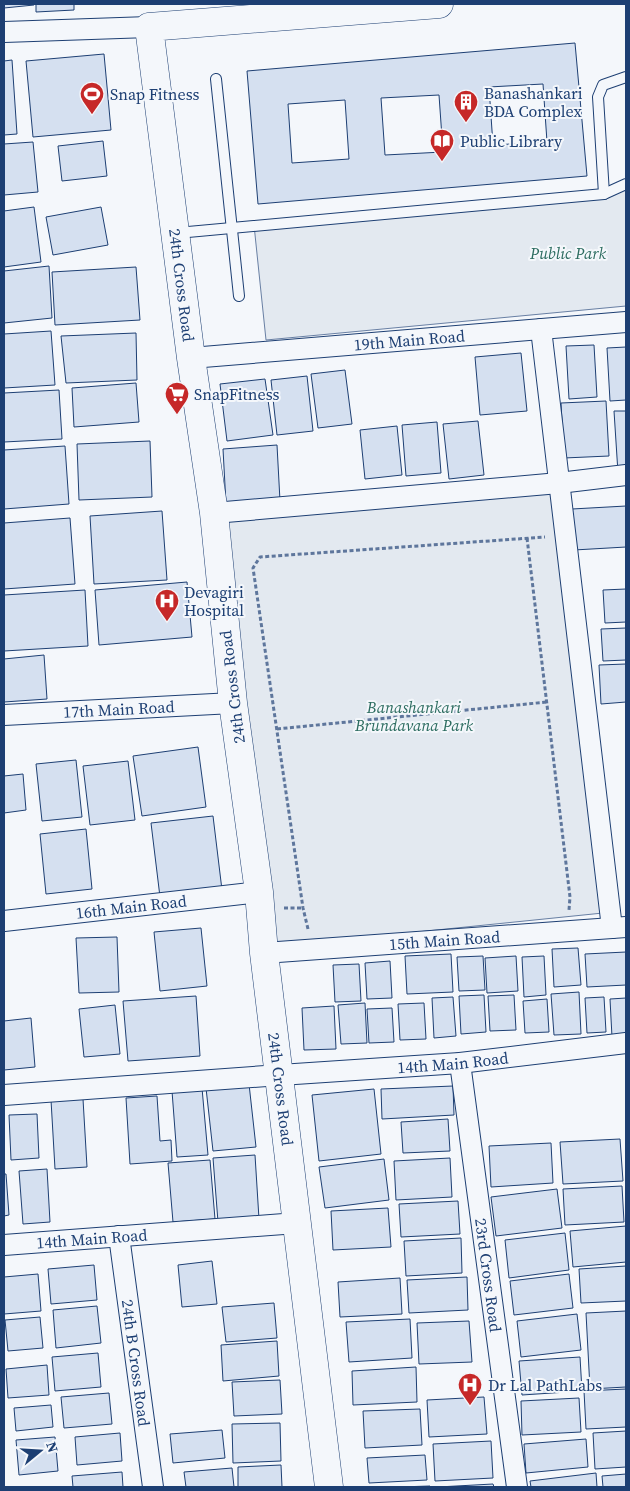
<svg xmlns="http://www.w3.org/2000/svg" width="630" height="1491" viewBox="0 0 630 1491" font-family="'Source Serif 4',serif">
<rect width="100%" height="100%" fill="#f4f7fb"/>
<!-- green -->
<g fill="#e3e9f0" stroke="#687fa3">
<polygon points="626,189 626,306 266,340 254,225"/>
<polygon points="558,485 603,913 270,947 225,519"/>
</g>
<!-- building -->
<g fill="#d5e0f0" stroke="#1d3f73" fill-rule="evenodd">
<polygon points="4,4 34,4 34,5 4,8"/>
<polygon points="36,4 74,4 74,10 36,12"/>
<path d="M575 43 587 176 258 204 247 71ZM543 84 547 142 493 145 489 87ZM439 95 443 152 385 155 381 98ZM345 100 349 159 292 163 288 104Z"/>
<polygon points="104,54 111,130 33,137 26,61"/>
<polygon points="12,60 17,134 4,135 4,61"/>
<polygon points="103,141 107,176 62,181 58,146"/>
<polygon points="33,142 38,192 4,195 4,144"/>
<polygon points="34,207 41,262 4,267 4,211"/>
<polygon points="101,207 108,245 53,255 46,217"/>
<polygon points="49,266 52,318 4,323 4,271"/>
<polygon points="136,267 140,320 55,325 52,272"/>
<polygon points="51,331 55,385 4,388 4,334"/>
<polygon points="136,333 137,380 66,383 61,336"/>
<polygon points="594,345 597,397 569,399 566,346"/>
<polygon points="626,347 626,400 610,401 607,348"/>
<polygon points="521,353 527,411 480,415 475,357"/>
<polygon points="345,370 352,424 318,428 311,374"/>
<polygon points="307,376 313,431 277,435 271,380"/>
<polygon points="265,379 273,435 227,441 220,384"/>
<polygon points="136,383 139,422 74,427 72,388"/>
<polygon points="59,390 62,439 4,442 4,393"/>
<polygon points="606,401 609,456 564,458 561,403"/>
<polygon points="614,411 626,411 626,473 618,473"/>
<polygon points="478,421 484,475 449,479 443,424"/>
<polygon points="437,422 441,473 406,476 402,425"/>
<polygon points="397,426 402,475 365,479 360,430"/>
<polygon points="150,441 152,497 79,500 77,444"/>
<polygon points="277,445 280,501 226,504 223,449"/>
<polygon points="65,446 69,504 4,509 4,450"/>
<polygon points="626,506 626,547 574,550 572,509"/>
<polygon points="162,511 167,580 94,584 90,516"/>
<polygon points="70,518 75,584 4,589 4,523"/>
<polygon points="187,582 192,637 99,645 95,590"/>
<polygon points="626,589 626,622 605,623 603,590"/>
<polygon points="85,590 88,646 4,651 4,595"/>
<polygon points="626,628 626,660 603,661 601,629"/>
<polygon points="44,655 47,699 4,702 4,659"/>
<polygon points="626,664 626,702 601,704 599,665"/>
<polygon points="198,747 206,807 142,816 133,756"/>
<polygon points="76,760 82,817 42,821 36,764"/>
<polygon points="128,761 135,820 90,825 83,766"/>
<polygon points="23,774 26,810 4,813 4,776"/>
<polygon points="213,816 222,890 160,897 151,823"/>
<polygon points="86,829 92,889 46,894 40,834"/>
<polygon points="201,928 207,986 160,991 154,932"/>
<polygon points="117,937 119,992 79,993 76,938"/>
<polygon points="578,948 581,985 554,987 552,949"/>
<polygon points="626,952 626,985 587,987 585,954"/>
<polygon points="451,954 453,992 407,994 405,956"/>
<polygon points="483,956 485,990 459,991 457,957"/>
<polygon points="516,956 518,991 487,993 485,958"/>
<polygon points="544,956 546,995 524,997 522,957"/>
<polygon points="390,961 392,998 367,999 365,963"/>
<polygon points="359,964 361,1001 335,1002 333,965"/>
<polygon points="579,992 581,1034 554,1035 551,994"/>
<polygon points="484,995 486,1032 461,1034 459,996"/>
<polygon points="514,995 516,1030 490,1031 488,996"/>
<polygon points="196,996 200,1056 128,1061 123,1001"/>
<polygon points="453,997 456,1036 434,1038 432,998"/>
<polygon points="604,997 606,1032 587,1033 585,998"/>
<polygon points="626,998 626,1037 612,1037 610,999"/>
<polygon points="547,999 549,1032 525,1033 523,1001"/>
<polygon points="365,1003 367,1043 341,1044 338,1005"/>
<polygon points="424,1003 426,1039 400,1040 398,1004"/>
<polygon points="115,1005 120,1054 84,1057 79,1009"/>
<polygon points="334,1006 336,1049 304,1050 302,1008"/>
<polygon points="392,1008 394,1042 369,1043 367,1009"/>
<polygon points="31,1018 35,1067 4,1070 4,1021"/>
<polygon points="249,1084 256,1147 213,1151 206,1088"/>
<polygon points="453,1086 454,1115 382,1119 381,1089"/>
<polygon points="202,1088 208,1155 177,1157 172,1091"/>
<polygon points="374,1089 381,1154 319,1161 312,1095"/>
<polygon points="157,1096 160,1141 171,1140 172,1161 130,1164 126,1098"/>
<polygon points="83,1099 87,1167 55,1169 51,1100"/>
<polygon points="37,1114 39,1158 11,1160 9,1115"/>
<polygon points="448,1119 450,1151 403,1153 401,1122"/>
<polygon points="620,1139 623,1181 563,1184 560,1142"/>
<polygon points="551,1143 553,1183 491,1187 489,1146"/>
<polygon points="255,1155 259,1219 218,1222 213,1158"/>
<polygon points="450,1158 452,1197 396,1200 394,1161"/>
<polygon points="384,1159 389,1200 325,1208 319,1167"/>
<polygon points="210,1160 215,1219 173,1222 168,1163"/>
<polygon points="47,1169 50,1222 23,1224 19,1171"/>
<polygon points="4,1174 6,1174 9,1215 4,1216"/>
<polygon points="622,1186 624,1222 565,1225 563,1189"/>
<polygon points="557,1189 562,1228 496,1236 491,1197"/>
<polygon points="458,1201 460,1234 401,1237 399,1204"/>
<polygon points="388,1208 391,1247 333,1250 331,1211"/>
<polygon points="626,1226 626,1262 573,1267 570,1231"/>
<polygon points="565,1233 569,1270 509,1278 505,1240"/>
<polygon points="461,1238 462,1273 406,1276 404,1241"/>
<polygon points="212,1261 217,1304 182,1307 178,1265"/>
<polygon points="94,1265 97,1300 51,1304 48,1269"/>
<polygon points="626,1266 626,1301 581,1303 579,1269"/>
<polygon points="38,1274 41,1311 4,1314 4,1277"/>
<polygon points="569,1274 573,1308 514,1315 510,1281"/>
<polygon points="467,1277 468,1310 409,1313 407,1280"/>
<polygon points="400,1278 402,1314 340,1317 338,1282"/>
<polygon points="274,1303 277,1338 226,1342 222,1307"/>
<polygon points="97,1306 101,1343 56,1348 53,1310"/>
<polygon points="626,1311 626,1387 590,1389 586,1313"/>
<polygon points="577,1314 581,1350 521,1357 517,1321"/>
<polygon points="40,1317 43,1348 8,1351 5,1320"/>
<polygon points="410,1319 412,1358 349,1362 346,1322"/>
<polygon points="469,1321 472,1362 419,1364 417,1323"/>
<polygon points="277,1341 279,1376 223,1381 221,1345"/>
<polygon points="98,1353 101,1387 55,1391 52,1357"/>
<polygon points="580,1357 582,1391 522,1395 519,1361"/>
<polygon points="47,1365 49,1395 8,1398 6,1369"/>
<polygon points="416,1367 417,1402 353,1405 352,1371"/>
<polygon points="280,1380 282,1414 234,1416 232,1382"/>
<polygon points="626,1389 626,1427 586,1429 584,1391"/>
<polygon points="109,1393 112,1424 64,1428 61,1397"/>
<polygon points="484,1397 487,1434 429,1437 427,1400"/>
<polygon points="579,1398 581,1432 522,1435 521,1401"/>
<polygon points="51,1405 53,1427 16,1431 14,1408"/>
<polygon points="420,1409 422,1445 365,1448 363,1411"/>
<polygon points="280,1423 281,1461 233,1463 232,1424"/>
<polygon points="222,1430 225,1458 173,1463 170,1434"/>
<polygon points="626,1431 626,1467 595,1469 593,1433"/>
<polygon points="120,1433 122,1461 77,1465 75,1437"/>
<polygon points="55,1437 58,1471 19,1475 16,1440"/>
<polygon points="586,1439 588,1467 526,1473 524,1444"/>
<polygon points="491,1441 493,1478 435,1481 433,1444"/>
<polygon points="425,1455 427,1480 369,1483 367,1458"/>
<polygon points="281,1465 282,1487 238,1487 238,1467"/>
<polygon points="232,1468 234,1487 186,1487 184,1472"/>
<polygon points="122,1472 123,1487 73,1487 72,1476"/>
<polygon points="596,1473 597,1487 531,1487 530,1481"/>
<polygon points="626,1474 626,1487 603,1487 602,1476"/>
<polygon points="493,1484 494,1487 438,1487"/>
<polygon points="430,1486 431,1487 399,1487"/>
</g>
<g fill="none" stroke-linecap="round" stroke-linejoin="round">
<defs>
<g id="lane">
<polyline points="216,79 239,296"/>
<polyline points="604,194 598,97 603,85 626,77"/>
<polyline points="177,233 604,194 626,184"/>
</g>
<g id="street">
<polyline points="4,32 149,27"/>
<polyline points="541,329 612,928"/>
<path id="s1" d="M191 358 626 322"/>
<polyline points="214,513 559,483 626,475"/>
<path id="s2" d="M4 715 233 703"/>
<path id="s3" d="M4 921 259 892"/>
<path id="s4" d="M264 953 626 927"/>
<path id="s5" d="M460 1063 517 1487"/>
<path id="s6" d="M4 1095 280 1075 460 1063 626 1043"/>
<path id="s7" d="M119 1236 153 1487"/>
<path id="s8" d="M4 1245 297 1223"/>
</g>
<polyline id="secondary" points="329,1487 264,953 259,892 233,703 214,513 191,358 149,27 439,4"/>
</defs>
<!-- lane casing -->
<use href="#lane" stroke="#1d3f73" stroke-width="12"/>
<!-- street casing -->
<use href="#street" stroke="#1d3f73" stroke-width="22"/>
<!-- secondary casing -->
<use href="#secondary" stroke="#1d3f73" stroke-width="29"/>
<!-- path -->
<g stroke="#5e769c" stroke-width="3" stroke-dasharray="4 2.5" stroke-linecap="butt">
<polyline points="527,538 570,897 569,910"/>
<polyline points="277,729 547,702"/>
<polyline points="284,908 303,908"/>
<polyline points="308,929 303,908 253,568 260,557 545,537"/>
</g>
<!-- lane -->
<use href="#lane" stroke="#f4f7fb" stroke-width="10"/>
<!-- street -->
<use href="#street" stroke="#f4f7fb" stroke-width="20"/>
<!-- secondary -->
<use href="#secondary" stroke="#f4f7fb" stroke-width="28"/>
</g>
<!-- icons -->
<defs>
<symbol id="stadium-pin" viewBox="-11 -11 22 30"><path d="M0 17L-7.5 6A9.5 9.5 0 1 1 7.5 6Z" fill="#c62828" stroke="#f4f7fb"/><path d="M0-5a6.5 5 0 1 0 0 10a6.5 5 0 1 0 0-10ZM-3.5-1.8h7v3.6h-7Z" fill="#fff"/></symbol>
<symbol id="building-pin" viewBox="-11 -11 22 30"><path d="M0 17L-7.5 6A9.5 9.5 0 1 1 7.5 6Z" fill="#c62828" stroke="#f4f7fb"/><path d="M-4-6H4V6H1V3H-1V6H-4ZM-2.5-4.3h1.7v1.8h-1.7ZM.8-4.3h1.7v1.8H.8ZM-2.5-1h1.7V.8h-1.7ZM.8-1h1.7V.8H.8Z" fill="#fff"/></symbol>
<symbol id="library-pin" viewBox="-11 -11 22 30"><path d="M0 17L-7.5 6A9.5 9.5 0 1 1 7.5 6Z" fill="#c62828" stroke="#f4f7fb"/><path d="M-6-4Q-3-5.5-.7-3.5V5Q-3 3-6 4ZM6-4Q3-5.5 .7-3.5V5Q3 3 6 4Z" fill="#fff"/></symbol>
<symbol id="supermarket-pin" viewBox="-11 -11 22 30"><path d="M0 17L-7.5 6A9.5 9.5 0 1 1 7.5 6Z" fill="#c62828" stroke="#f4f7fb"/><path d="M-6-5.5h2.5l.6 2H6L4.5 2H-2.5L-4.4-4H-6ZM-1.5 3.2a1.3 1.3 0 1 0 .1 0ZM3 3.2a1.3 1.3 0 1 0 .1 0Z" fill="#fff"/></symbol>
<symbol id="hospital-pin" viewBox="-11 -11 22 30"><path d="M0 17L-7.5 6A9.5 9.5 0 1 1 7.5 6Z" fill="#c62828" stroke="#f4f7fb"/><path d="M-5-5h3v3.5h4V-5h3V5h-3V1.5h-4V5h-3Z" fill="#fff"/></symbol>
</defs>
<g fill-rule="evenodd">
<use href="#stadium-pin" x="78" y="80" width="28" height="38"/>
<use href="#building-pin" x="452" y="88" width="28" height="38"/>
<use href="#library-pin" x="428" y="127" width="28" height="38"/>
<use href="#supermarket-pin" x="163" y="380" width="28" height="38"/>
<use href="#hospital-pin" x="153" y="587" width="28" height="38"/>
<use href="#hospital-pin" x="456" y="1371" width="28" height="38"/>
</g>
<g text-anchor="middle" stroke-width="4" stroke-linejoin="round" paint-order="stroke">
<!-- poi labels -->
<g font-size="16" fill="#1d3f73" stroke="#f4f7fb" text-anchor="start">
<text x="484" y="99">Banashankari<tspan x="484" dy="18">BDA Complex</tspan></text>
<text x="110" y="100">Snap Fitness</text>
<text x="460" y="147">Public Library</text>
<text x="194" y="400">SnapFitness</text>
<text x="184" y="598">Devagiri<tspan x="184" dy="18">Hospital</tspan></text>
<text x="488" y="1391">Dr Lal PathLabs</text>
</g>
<!-- park labels -->
<g font-size="16" font-style="italic" fill="#2c6c60" stroke="#f4f7fb">
<text x="568" y="259">Public Park</text>
<text x="414" y="713">Banashankari<tspan x="414" dy="18">Brundavana Park</tspan></text>
</g>
<!-- street labels -->
<g font-size="16" fill="#1d3f73" stroke="#f4f7fb">
<text transform="translate(182 285) rotate(83)" y="6">24th Cross Road</text>
<text dy="6" stroke="none"><textPath href="#s1" startOffset="219">19th Main Road</textPath></text>
<text transform="translate(232 687) rotate(-97)" y="6">24th Cross Road</text>
<text dy="6" stroke="none"><textPath href="#s2" startOffset="115">17th Main Road</textPath></text>
<text dy="6" stroke="none"><textPath href="#s3" startOffset="128">16th Main Road</textPath></text>
<text dy="6" stroke="none"><textPath href="#s4" startOffset="181">15th Main Road</textPath></text>
<text dy="6" stroke="none"><textPath href="#s6" startOffset="450">14th Main Road</textPath></text>
<text transform="translate(281 1089) rotate(83)" y="6">24th Cross Road</text>
<text dy="6" stroke="none"><textPath href="#s8" startOffset="88">14th Main Road</textPath></text>
<text dy="6" stroke="none"><textPath href="#s5" startOffset="214">23rd Cross Road</textPath></text>
<text dy="6" stroke="none"><textPath href="#s7" startOffset="128">24th B Cross Road</textPath></text>
</g>
</g>
<!-- border -->
<rect width="630" height="1491" fill="none" stroke="#1d3f73" stroke-width="10"/>
<!-- north arrow -->
<g transform="translate(40 1451) rotate(72)" stroke="#f4f7fb" stroke-width="4" paint-order="stroke">
<path d="M0-4L9 19L0 12L-9 19Z" fill="#1d3f73"/>
<text y="-8" font-size="14" font-weight="bold" text-anchor="middle" fill="#1d3f73">N</text>
</g>
</svg>
